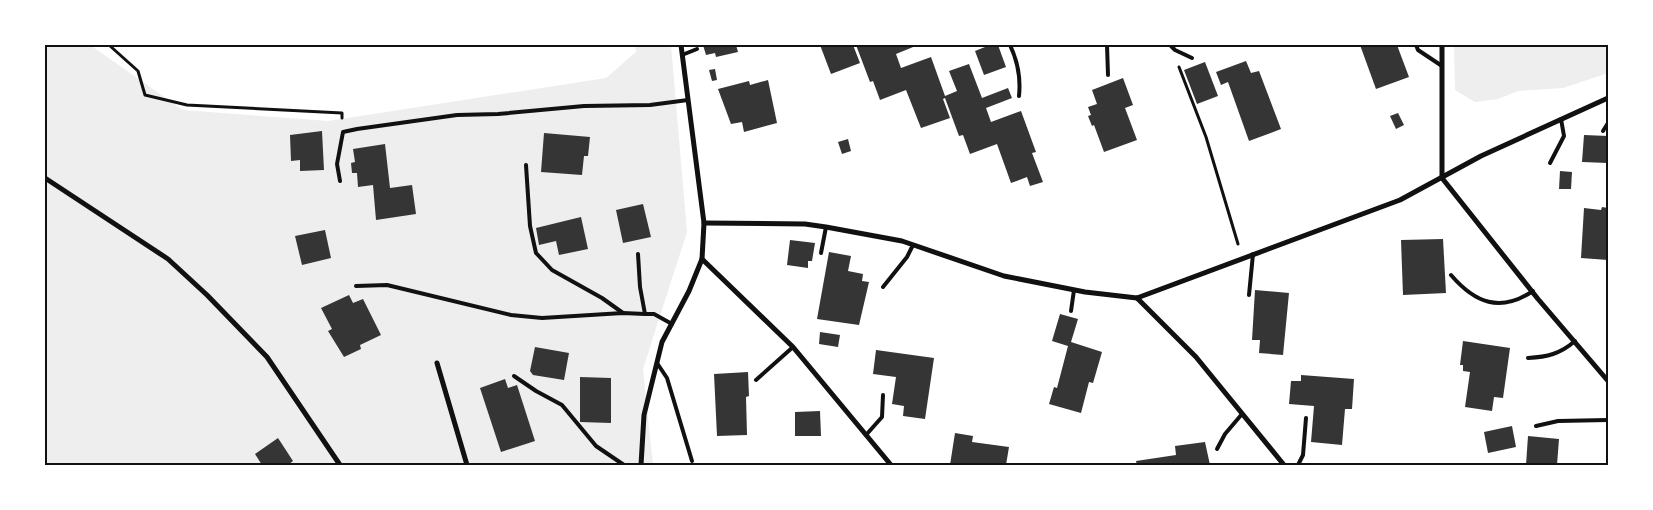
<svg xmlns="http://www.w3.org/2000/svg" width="1653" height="510" viewBox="0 0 1653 510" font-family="'PT Sans Narrow',sans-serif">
<rect width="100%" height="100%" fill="#fff"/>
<!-- green -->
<g fill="#eee">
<polygon points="45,45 90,45 183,110 328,121 606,78 636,52 635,45 671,45 687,232 643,369 653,465 45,465"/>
<polygon points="1454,45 1608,45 1608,73 1563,88 1518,91 1498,99 1475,102 1455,90"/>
</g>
<!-- building -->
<g fill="#353535">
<polygon points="703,45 736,45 738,52 716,57 715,53 706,55"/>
<polygon points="820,45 853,45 860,63 831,74"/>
<polygon points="856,45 918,45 896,54 901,68 931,57 945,96 957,91 949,71 969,64 982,98 1008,88 1012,98 986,108 991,122 1021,111 1036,152 1032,153 1043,182 1030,186 1027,177 1011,183 997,144 970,154 963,135 959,136 945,98 943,99 950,118 921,128 906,90 880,100 873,81 870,82"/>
<polygon points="990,45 998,45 1006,67 984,75 975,51"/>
<polygon points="1360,45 1397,45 1409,77 1376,89"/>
<polygon points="1246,61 1251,73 1259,71 1281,129 1249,141 1228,82 1221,85 1216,72"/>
<polygon points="1205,62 1218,96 1197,104 1184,70"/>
<polygon points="715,69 717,80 712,81 709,70"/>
<polygon points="1123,78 1133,105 1125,108 1137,140 1104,152 1094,125 1092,126 1088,116 1091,115 1088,107 1097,104 1092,90"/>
<polygon points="768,80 777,123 744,132 742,122 731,124 718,89 749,81 750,85"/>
<polygon points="1398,113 1404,125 1396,129 1390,116"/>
<polygon points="322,131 324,170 300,171 300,160 291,161 290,135"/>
<polygon points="544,133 590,137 588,156 584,156 582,175 541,172"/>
<polygon points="1584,135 1608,136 1608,163 1582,162"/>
<polygon points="848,139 851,151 842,154 838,142"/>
<polygon points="385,144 390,188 412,185 416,214 376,220 373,185 358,187 357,173 352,173 351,163 355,162 353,149"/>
<polygon points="1560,171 1572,172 1571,189 1559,189"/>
<polygon points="643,204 651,237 623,243 616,210"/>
<polygon points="1602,207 1608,208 1608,260 1581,258 1584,208 1601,210"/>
<polygon points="581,217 588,249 559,255 556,241 539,245 536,228"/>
<polygon points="325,230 331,258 302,265 295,236"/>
<polygon points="1443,239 1446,293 1403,295 1401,240"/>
<polygon points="790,240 815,243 812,261 808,261 808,268 787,265"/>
<polygon points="829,252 851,256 848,271 863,274 862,281 869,282 859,325 817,319"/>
<polygon points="1255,290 1289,293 1283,355 1259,353 1260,340 1252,340"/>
<polygon points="349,295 353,303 363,299 381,335 360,345 361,349 344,357 328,331 332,329 321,308"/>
<polygon points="1060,314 1078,319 1071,342 1102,352 1093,383 1089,382 1081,413 1049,404 1054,387 1057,388 1068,346 1052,341"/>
<polygon points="820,332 840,335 838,347 819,344"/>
<polygon points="1463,341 1510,348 1503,398 1494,397 1492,411 1465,407 1470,372 1463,371 1463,365 1460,365"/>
<polygon points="535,347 569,353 564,380 533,375 530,371"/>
<polygon points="876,350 934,358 925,419 903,416 904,406 892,404 896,377 873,374"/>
<polygon points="748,372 749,396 746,397 747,435 717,436 714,374"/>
<polygon points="1301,375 1354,379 1352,409 1345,409 1342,445 1311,442 1314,406 1289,404 1291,381 1301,381"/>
<polygon points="580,377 611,378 611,423 580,422"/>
<polygon points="505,379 508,388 517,385 535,441 501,452 480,388"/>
<polygon points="820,411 821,436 795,436 795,412"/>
<polygon points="1512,426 1516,447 1488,453 1484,432"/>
<polygon points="955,433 973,436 972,442 1009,447 1006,465 950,465"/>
<polygon points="1528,436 1559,439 1557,465 1526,465"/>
<polygon points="278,438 293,461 288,465 262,465 255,454"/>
<polygon points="1205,442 1210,465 1137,465 1136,461 1176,455 1175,446"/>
</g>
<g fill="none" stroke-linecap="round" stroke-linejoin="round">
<!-- path -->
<g stroke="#111" stroke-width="3">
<polyline points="109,45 138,71 145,95 187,105 342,113 342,118"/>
<polyline points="1179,67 1206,137 1238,244"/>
</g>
<!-- service -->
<g stroke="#111" stroke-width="4">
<path d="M1010 45C1018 62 1021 77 1019 96"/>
<polyline points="1107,45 1108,75"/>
<polyline points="1170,45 1175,50 1192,58"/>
<polyline points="1416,45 1418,50 1442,66"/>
<polyline points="682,55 697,49"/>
<polyline points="1603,131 1608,123"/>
<polyline points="1550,163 1564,136 1561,119"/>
<polyline points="526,165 530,226 536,253 552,270 602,298 623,313"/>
<polyline points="340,181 337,164 343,132 357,129 457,115 498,114 584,106 650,105 688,100"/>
<polyline points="821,253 826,227"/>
<polyline points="638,254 640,287 645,314"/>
<path d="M1451 275C1475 303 1500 313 1533 291"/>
<polyline points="356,286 387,285 511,315 542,318 623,313 645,314 654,314 672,324"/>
<polyline points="883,287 907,257 913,245"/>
<polyline points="1249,295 1253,254"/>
<polyline points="1071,311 1074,290"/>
<path d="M1528 358C1547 357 1560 354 1575 341"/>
<polyline points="657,363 667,378 692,461"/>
<polyline points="514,376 536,391 562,405 596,446 624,465"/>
<polyline points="756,380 793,347"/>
<polyline points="1536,426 1558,421 1608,420"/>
<polyline points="866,435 882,417 883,395"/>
<polyline points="1217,449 1225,434 1242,414"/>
<polyline points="1298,465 1303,455 1306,418"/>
</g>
<!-- minor -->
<g stroke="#111" stroke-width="5">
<polyline points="1442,45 1442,178 1538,299 1608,381"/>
<polyline points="45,178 168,259 207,295 267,357 340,465"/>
<polyline points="704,223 805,224 826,227 902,241 1004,276 1085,292 1137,298 1400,200 1481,156 1608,98"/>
<polyline points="702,259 793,347 891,465"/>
<polyline points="1137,298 1196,357 1284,465"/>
<polyline points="437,363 467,465"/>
<polyline points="641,465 644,415 662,342 689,291 702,259 704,223 681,45"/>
</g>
</g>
<!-- border -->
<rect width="1653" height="510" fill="none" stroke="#ffffff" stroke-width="92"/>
<rect x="46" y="46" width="1561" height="418" fill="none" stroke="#111" stroke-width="2"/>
</svg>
